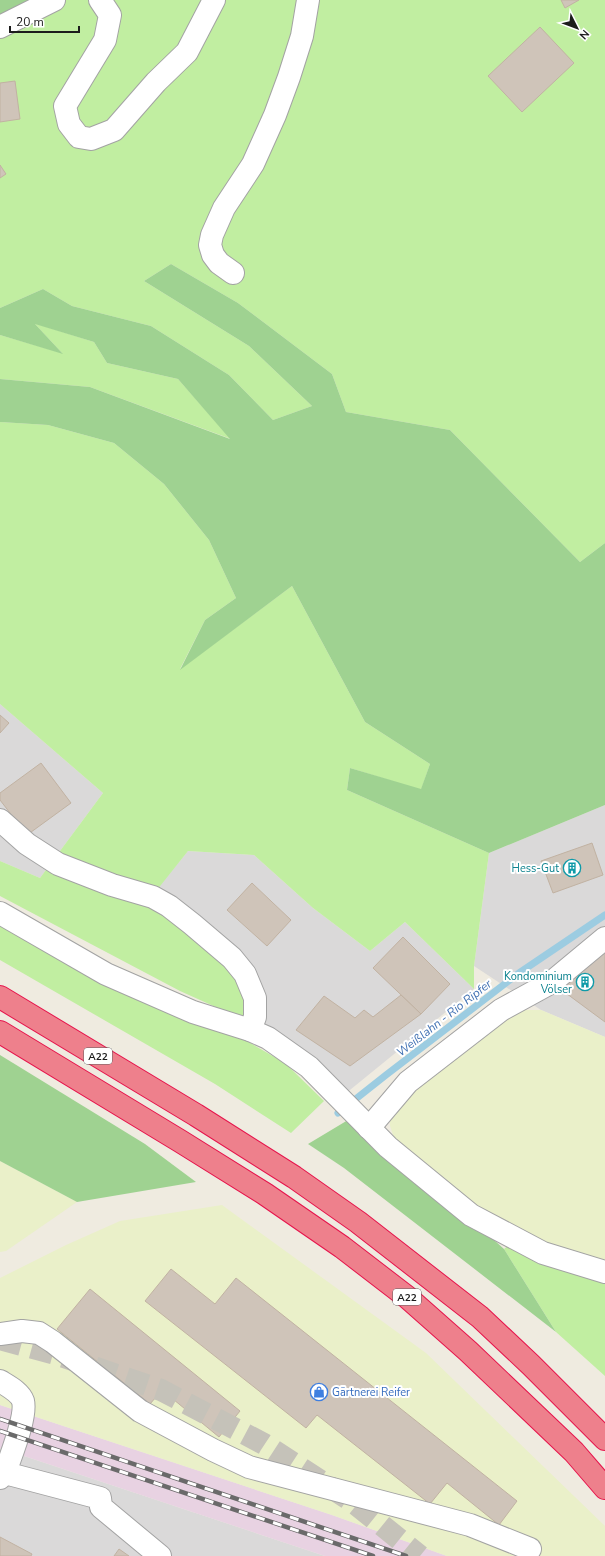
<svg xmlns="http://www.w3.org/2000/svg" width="605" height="1556" viewBox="0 0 605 1556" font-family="'Nunito Sans',sans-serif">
<rect width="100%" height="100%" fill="#efebe0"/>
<!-- residential -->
<g fill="#dad9d9">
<polygon points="0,704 103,793 40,878 0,861"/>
<polygon points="605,805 605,1037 541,1010 474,966 489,853"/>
<polygon points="188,851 254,855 313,908 370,951 405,922 474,989 345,1094 246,1017 148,900"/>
<polygon points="0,1448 325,1556 0,1556"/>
</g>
<!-- industrial -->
<polygon fill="#e8d2e2" points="0,1405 332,1515 447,1556 325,1556 0,1448"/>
<!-- farmland -->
<g fill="#eaf0c9">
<polygon points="521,1010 541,1010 605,1037 605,1266 541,1244 473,1211 395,1141 390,1126 390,1116 453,1053"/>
<polygon points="0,1161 77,1202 6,1251 0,1252"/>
<polygon points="222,1205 426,1353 605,1526 605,1556 447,1556 332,1515 0,1405 0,1278 66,1245 120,1221"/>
</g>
<!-- grass -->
<g fill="#c1eea1">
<polygon points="38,0 605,0 605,543 580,562 450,430 346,412 332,374 238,303 171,264 144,281 249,346 312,406 273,420 229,375 151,326 72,306 43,289 0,308 0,17"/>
<polygon points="34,323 94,342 107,363 178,379 231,439 90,387 0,379 0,335 62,353"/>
<polygon points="0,422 48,425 114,443 164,484 209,540 236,598 205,620 180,669 292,586 365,722 430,764 421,790 350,768 347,790 489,853 474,966 474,989 405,922 370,951 313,908 254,855 188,851 149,900 227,960 246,990 246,1017 238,1017 180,991 0,896 0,861 40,878 103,793 0,704"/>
<polygon points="0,918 217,1024 285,1063 324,1101 291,1133 215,1084 0,960"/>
<polygon points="511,1243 605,1276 605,1376 556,1332 504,1249"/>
</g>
<!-- forest -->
<g fill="#9fd291">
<polygon points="0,0 38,0 0,17"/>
<polygon points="171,264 238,303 332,374 346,412 450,430 580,562 605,543 605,805 489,853 347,790 350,768 421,789 430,764 365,722 292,586 180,670 205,620 236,598 209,540 164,484 114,443 48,425 0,422 0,379 90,387 230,439 178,379 107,363 94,342 35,324 63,354 0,335 0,308 43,289 72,306 151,326 229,375 273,420 312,406 249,346 144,281"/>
<polygon points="0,1055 145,1144 196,1182 77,1202 0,1161"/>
<polygon points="348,1120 474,1222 504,1249 556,1332 344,1168 308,1144"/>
</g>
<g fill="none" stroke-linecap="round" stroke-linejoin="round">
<!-- stream -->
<polyline stroke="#9ccce1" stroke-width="7" points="338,1113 386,1075 519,973 605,915"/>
</g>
<!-- building -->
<g fill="#cfc4b9" stroke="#c1b2a2">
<polygon points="561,0 579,0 565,8"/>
<polygon points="540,27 574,63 522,112 488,76"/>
<polygon points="15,81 20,119 0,122 0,83"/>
<polygon points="0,165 6,174 0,178"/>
<polygon points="0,715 9,723 0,733"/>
<polygon points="41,763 71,803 27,835 0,800 0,793"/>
<polygon points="592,843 603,875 553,893 541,861"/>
<polygon points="252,883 291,920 267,946 227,910"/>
<polygon points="403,937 450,984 421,1014 373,968"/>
<polygon points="605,950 605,1022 559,988"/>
<polygon points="401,995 421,1014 350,1066 296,1030 324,996 355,1018 364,1010 373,1017"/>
<polygon points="171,1269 215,1304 236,1278 517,1501 499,1525 447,1483 430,1504 317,1415 306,1428 145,1301"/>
<polygon points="90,1289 240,1411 219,1437 162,1390 150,1404 57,1329"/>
<polygon points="0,1537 32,1554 31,1556 0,1556"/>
<polygon points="119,1549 129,1556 114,1556"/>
</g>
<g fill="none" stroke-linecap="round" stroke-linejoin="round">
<!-- major-tunnel -->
<polyline stroke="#c5c2b9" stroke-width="22" stroke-dasharray="22 11" stroke-linecap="butt" points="0,1339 55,1354 161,1390 264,1444 353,1502 420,1556"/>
<defs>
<g id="minor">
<polyline points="100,0 110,15 105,40 65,106 69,124 79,137 91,139 114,130 156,82 187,52 214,0"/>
<polyline points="0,27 54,0"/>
<polyline points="233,273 219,263 213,255 210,245 212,235 224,208 253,164 275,115 289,77 302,36 308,0"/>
<polyline points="0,820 27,844 58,864 112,885 153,897 169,906 192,924 232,958 245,974 255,998 255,1017 250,1030"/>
<polyline points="0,913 106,974 193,1012 250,1030 268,1038 309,1067 388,1147 471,1215 543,1253 605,1272"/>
<polyline points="369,1128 408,1082 501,1010 552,982 605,938"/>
<polyline points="0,1334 22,1331 39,1333 53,1342 140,1411 213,1450 249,1467 470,1525 530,1549"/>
<path d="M0 1381C8 1386 20 1392 23 1401 27 1417 10 1457 5 1473"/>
<polyline points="0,1478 5,1473 100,1498 101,1507 160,1556"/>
</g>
<g id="highway">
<polyline points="0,997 196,1115 294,1177 358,1222 480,1317 531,1365 605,1439"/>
<polyline points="0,1032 180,1141 265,1194 342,1247 407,1297 468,1351 574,1452 605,1488"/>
</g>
</defs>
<!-- minor casing -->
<use href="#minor" stroke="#a3a3a3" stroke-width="24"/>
<!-- highway casing -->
<use href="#highway" stroke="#e6144c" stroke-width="24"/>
<!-- minor -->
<use href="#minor" stroke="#fff" stroke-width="22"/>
<!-- highway -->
<use href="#highway" stroke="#ee808c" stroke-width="22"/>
<defs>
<g id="rail">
<polyline points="0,1419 406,1556"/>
<polyline points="0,1431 373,1556"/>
</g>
</defs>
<!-- rail casing -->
<use href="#rail" stroke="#6a6a6a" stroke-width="4.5"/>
<!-- rail -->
<use href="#rail" stroke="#fff" stroke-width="3" stroke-dasharray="9" stroke-linecap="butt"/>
</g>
<!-- icons -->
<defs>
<symbol id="building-ring" viewBox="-11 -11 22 22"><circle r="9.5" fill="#fff" stroke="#0f9aa8" stroke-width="1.5"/><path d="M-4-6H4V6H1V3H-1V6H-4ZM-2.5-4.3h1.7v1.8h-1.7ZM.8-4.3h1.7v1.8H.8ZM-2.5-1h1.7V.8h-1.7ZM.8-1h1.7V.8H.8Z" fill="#0f9aa8"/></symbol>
<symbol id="shop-ring" viewBox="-11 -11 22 22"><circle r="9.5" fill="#fff" stroke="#3f7fe0" stroke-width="1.5"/><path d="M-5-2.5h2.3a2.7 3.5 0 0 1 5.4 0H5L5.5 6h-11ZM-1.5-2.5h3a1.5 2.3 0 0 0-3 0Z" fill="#3f7fe0"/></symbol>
</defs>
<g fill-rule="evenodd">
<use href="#building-ring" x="562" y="858" width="20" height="20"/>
<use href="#building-ring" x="575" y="972" width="20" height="20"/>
<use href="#shop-ring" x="309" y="1382" width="20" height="20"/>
</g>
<g text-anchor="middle" stroke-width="4" stroke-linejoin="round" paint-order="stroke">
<!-- shield labels -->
<g fill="#fff" stroke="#606060" stroke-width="1">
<rect x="84" y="1048" width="28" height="16" rx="3"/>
<rect x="393" y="1289" width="28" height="16" rx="3"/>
</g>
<g font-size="10" font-weight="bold" fill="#1c1c1c">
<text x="98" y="1060">A22</text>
<text x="407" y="1301">A22</text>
</g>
<!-- culture labels -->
<g font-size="11" fill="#0d838f" stroke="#fff" text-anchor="end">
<text x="559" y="872">Hess-Gut</text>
<text x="572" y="980">Kondominium<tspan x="572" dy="13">Völser</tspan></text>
</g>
<!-- shop labels -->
<g font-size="11" fill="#366cbe" stroke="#fff" text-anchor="start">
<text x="332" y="1396">Gärtnerei Reifer</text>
</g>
<!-- water labels -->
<g font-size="12" font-style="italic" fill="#4171b3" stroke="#fff">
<text transform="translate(444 1018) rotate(-38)" y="4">Weißlahn - Rio Ripfer</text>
</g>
</g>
<!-- north arrow -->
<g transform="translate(577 28) rotate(132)" stroke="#ffffff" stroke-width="3" paint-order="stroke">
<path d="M0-3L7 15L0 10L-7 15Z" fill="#1c1c1c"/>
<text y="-6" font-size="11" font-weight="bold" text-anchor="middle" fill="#1c1c1c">N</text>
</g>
<!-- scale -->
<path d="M10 26v6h69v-6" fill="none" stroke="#1c1c1c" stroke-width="2"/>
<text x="16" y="26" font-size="12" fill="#1c1c1c" stroke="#ffffff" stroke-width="3" paint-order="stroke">20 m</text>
</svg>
